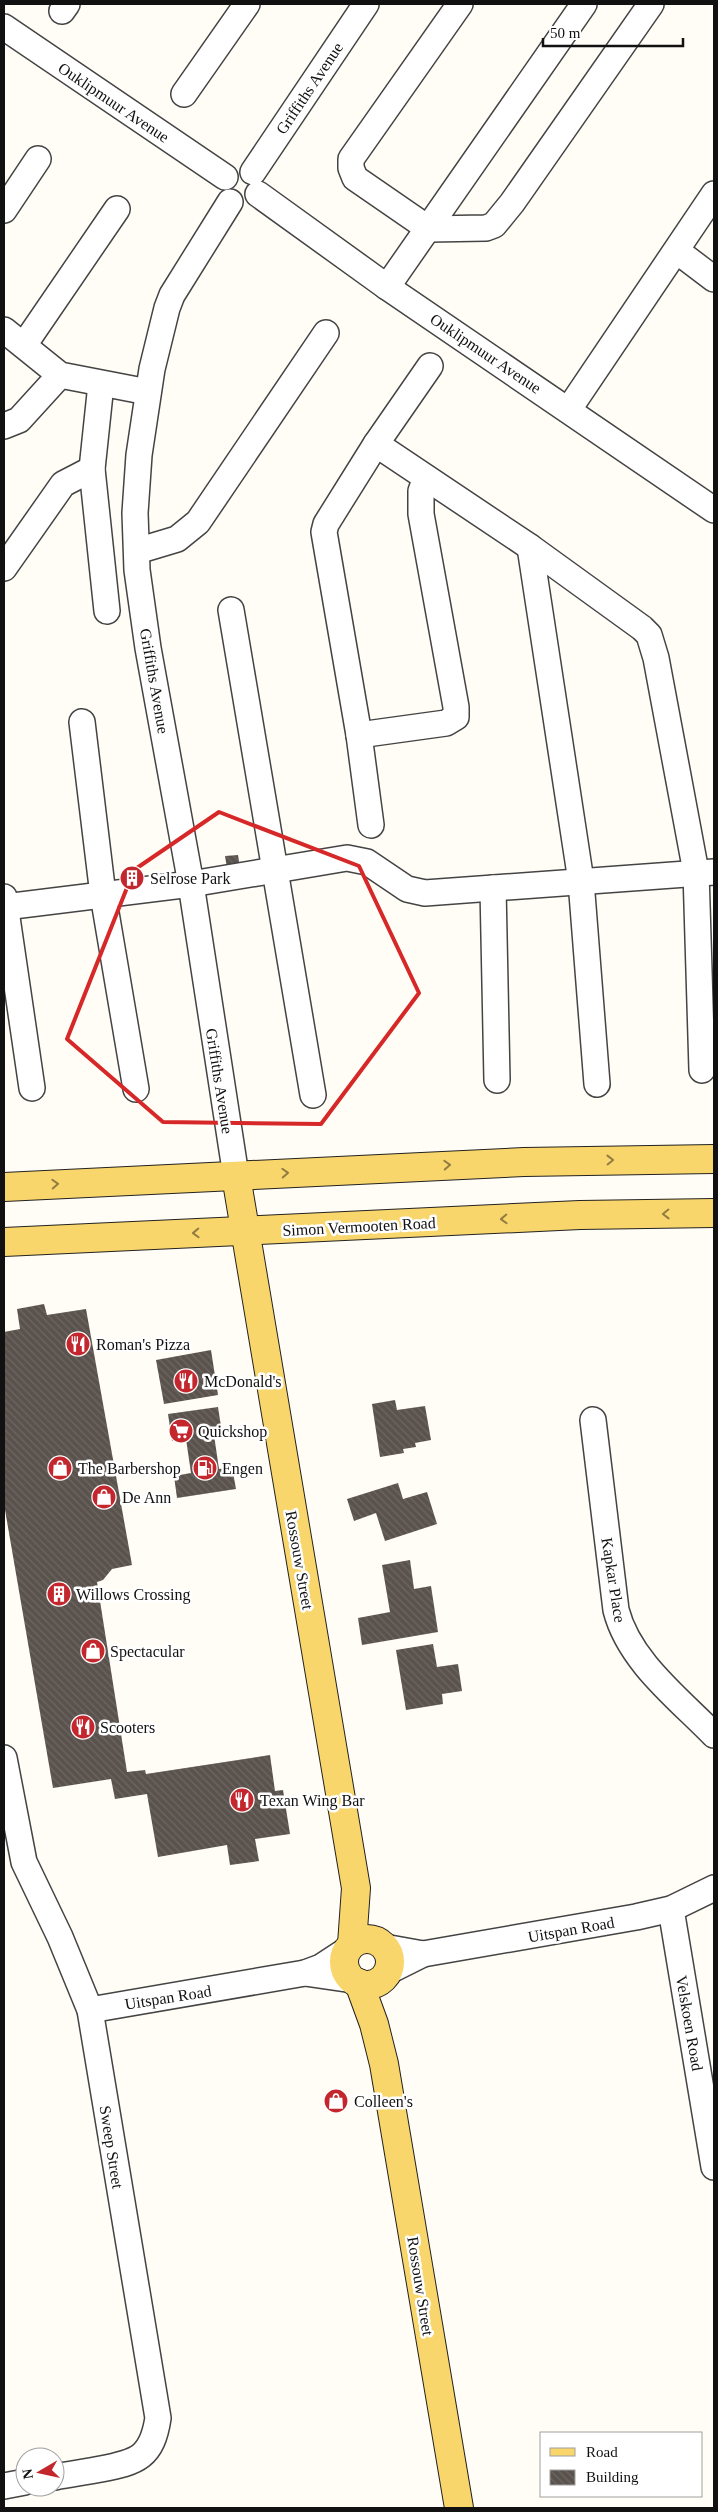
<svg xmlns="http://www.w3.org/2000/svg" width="718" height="2512" viewBox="0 0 718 2512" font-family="'Times New Roman',serif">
<defs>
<pattern id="building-back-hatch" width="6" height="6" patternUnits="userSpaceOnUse" patternTransform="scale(1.25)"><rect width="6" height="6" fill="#5a524d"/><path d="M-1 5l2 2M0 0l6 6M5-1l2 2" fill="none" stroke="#6d6662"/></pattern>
</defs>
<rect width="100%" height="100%" fill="#fffdf5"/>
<!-- building -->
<g fill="url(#building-back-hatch)">
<polygon points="238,855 240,867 227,868 225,856"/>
<polygon points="138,871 140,884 126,886 124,873"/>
<polygon points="44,1304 47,1315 86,1309 132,1565 112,1569 103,1580 97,1582 127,1772 145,1770 146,1774 270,1755 275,1791 283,1790 290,1834 255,1839 259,1861 230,1865 227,1845 158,1857 147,1794 115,1799 111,1779 53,1788 4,1504 4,1332 20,1329 17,1309"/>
<polygon points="211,1350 218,1395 164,1404 156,1360"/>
<polygon points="395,1400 397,1410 425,1406 431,1440 415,1443 416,1447 403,1449 404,1453 380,1457 372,1404"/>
<polygon points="218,1407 222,1433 214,1435 219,1469 232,1467 236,1489 177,1498 174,1476 191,1473 186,1439 172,1441 168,1414"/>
<polygon points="398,1483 403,1499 427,1492 437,1524 385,1541 376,1513 354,1521 347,1499"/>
<polygon points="410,1560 414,1589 431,1586 438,1632 362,1645 358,1618 390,1612 382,1565"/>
<polygon points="433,1644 437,1667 458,1664 462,1691 442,1694 443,1704 406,1710 396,1650"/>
</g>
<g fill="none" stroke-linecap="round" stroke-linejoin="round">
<defs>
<g id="minor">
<polyline points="460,4 351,159 351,168 355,178 429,229 486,228 494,225 512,203 651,4"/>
<polyline points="62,11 67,4"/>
<polyline points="4,27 225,177"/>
<polyline points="184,94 247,4"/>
<polyline points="253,172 366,4"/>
<polyline points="258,194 387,287 714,510"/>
<polyline points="230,202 172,295 167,308 152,369 139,455 135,513 137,570 148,648 191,884 236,1176"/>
<polyline points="4,210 38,159"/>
<polyline points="677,251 714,279"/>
<polyline points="387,287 584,4"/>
<polyline points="4,330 60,375 148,392"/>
<polyline points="24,345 117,209"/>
<polyline points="101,384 92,469 107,611"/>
<polyline points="569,409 714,194"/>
<polyline points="4,426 19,420 60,375"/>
<polyline points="376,444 530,547 642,628 649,635 656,658 696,872 702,1070"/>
<polyline points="530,547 581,881 597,1084"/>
<polyline points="137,551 177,539 198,522 326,333"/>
<polyline points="4,568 63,484 92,469"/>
<polyline points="231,610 313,1095"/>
<polyline points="82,722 103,895 136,1089"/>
<polyline points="359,735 446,723 456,717 456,707 421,514 421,491 426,478"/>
<polyline points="371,825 359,735 324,532 326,524 376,444 430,366"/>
<polyline points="493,888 497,1080"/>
<polyline points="4,897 32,1088"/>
<polyline points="5,907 191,884 347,858 367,862 407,889 425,893 714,872"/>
<path d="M593 1420 616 1610C629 1661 678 1698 714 1735"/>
<path d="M4 1758 24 1862 60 1937 90 2010 158 2418C152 2457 138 2462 101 2469 86 2472 70 2474 55 2477"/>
<polyline points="671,1909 714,2167"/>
<polyline points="384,1947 423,1954"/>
<polyline points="387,1972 423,1954 636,1917 671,1909 714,1888"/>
<polyline points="305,1973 353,1980"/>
<polyline points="90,2010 305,1973 321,1967 347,1950"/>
<polyline points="4,2486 25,2482"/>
</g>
<g id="major">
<polyline points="236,1176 356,1888 352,1944"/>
<polyline points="4,1187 524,1162 714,1159"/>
<polyline points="4,1242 580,1215 714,1213"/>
<circle cx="367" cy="1962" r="23"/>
<polyline points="359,1983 374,2024 384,2064 459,2508"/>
</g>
</defs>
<!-- minor casing -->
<use href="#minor" stroke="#444" stroke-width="28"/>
<!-- major casing -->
<use href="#major" stroke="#222" stroke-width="30"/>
<!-- minor -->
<use href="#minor" stroke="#fff" stroke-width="25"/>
<!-- major -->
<use href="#major" stroke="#f9d66b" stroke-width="28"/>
</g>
<!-- one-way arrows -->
<defs><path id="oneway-chevron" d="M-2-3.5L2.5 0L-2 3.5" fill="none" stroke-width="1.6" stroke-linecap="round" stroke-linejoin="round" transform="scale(1.25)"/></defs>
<g stroke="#917d42">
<use href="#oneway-chevron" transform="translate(610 1160) rotate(-1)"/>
<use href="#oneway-chevron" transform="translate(447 1165) rotate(-3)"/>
<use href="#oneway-chevron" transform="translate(285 1173) rotate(-3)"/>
<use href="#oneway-chevron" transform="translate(55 1184) rotate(-3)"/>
<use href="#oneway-chevron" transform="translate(666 1214) rotate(179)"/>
<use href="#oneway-chevron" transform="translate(504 1219) rotate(178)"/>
<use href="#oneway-chevron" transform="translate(196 1233) rotate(178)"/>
</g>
<!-- marked area -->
<path fill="none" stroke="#d62828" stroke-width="4" stroke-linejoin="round" d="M219 812 359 866 419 993 321 1124 163 1122 67 1039 134 870Z"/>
<!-- icons -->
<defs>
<symbol id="building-disc" viewBox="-11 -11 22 22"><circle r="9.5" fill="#c4262e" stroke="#fff"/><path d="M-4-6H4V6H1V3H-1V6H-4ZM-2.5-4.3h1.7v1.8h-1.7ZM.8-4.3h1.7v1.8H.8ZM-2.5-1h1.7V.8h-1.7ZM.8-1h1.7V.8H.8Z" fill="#fff"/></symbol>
<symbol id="restaurant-disc" viewBox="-11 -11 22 22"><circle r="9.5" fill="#c4262e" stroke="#fff"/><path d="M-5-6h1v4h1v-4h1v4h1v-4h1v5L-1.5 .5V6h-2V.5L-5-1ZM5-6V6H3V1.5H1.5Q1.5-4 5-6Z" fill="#fff"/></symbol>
<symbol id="supermarket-disc" viewBox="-11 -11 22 22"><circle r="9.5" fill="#c4262e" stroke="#fff"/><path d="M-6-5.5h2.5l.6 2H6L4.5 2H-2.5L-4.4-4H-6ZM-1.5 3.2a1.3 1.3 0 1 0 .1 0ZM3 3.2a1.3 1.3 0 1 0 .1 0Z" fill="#fff"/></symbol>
<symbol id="shop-disc" viewBox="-11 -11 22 22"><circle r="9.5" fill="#c4262e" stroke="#fff"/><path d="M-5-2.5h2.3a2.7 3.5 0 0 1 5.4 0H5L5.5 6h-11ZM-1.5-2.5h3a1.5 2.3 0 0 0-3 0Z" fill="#fff"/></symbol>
<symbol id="fuel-disc" viewBox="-11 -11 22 22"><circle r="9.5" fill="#c4262e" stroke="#fff"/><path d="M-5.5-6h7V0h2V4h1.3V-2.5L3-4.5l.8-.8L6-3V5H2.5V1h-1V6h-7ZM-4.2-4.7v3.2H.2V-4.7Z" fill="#fff"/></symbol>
</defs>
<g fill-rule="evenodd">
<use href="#building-disc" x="118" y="864" width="28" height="28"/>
<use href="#restaurant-disc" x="64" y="1330" width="28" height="28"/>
<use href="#restaurant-disc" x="172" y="1367" width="28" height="28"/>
<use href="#supermarket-disc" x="167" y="1417" width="28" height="28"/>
<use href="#shop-disc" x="46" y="1454" width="28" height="28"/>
<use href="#fuel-disc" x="191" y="1454" width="28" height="28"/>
<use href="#shop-disc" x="90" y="1483" width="28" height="28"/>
<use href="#building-disc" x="45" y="1580" width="28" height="28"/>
<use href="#shop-disc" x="79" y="1637" width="28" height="28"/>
<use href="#restaurant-disc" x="69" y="1713" width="28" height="28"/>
<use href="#restaurant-disc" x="228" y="1786" width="28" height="28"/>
<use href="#shop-disc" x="322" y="2087" width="28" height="28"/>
</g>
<g text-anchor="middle" stroke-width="5" stroke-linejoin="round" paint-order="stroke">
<!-- street labels -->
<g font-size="16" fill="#111" stroke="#fff">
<text transform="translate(309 88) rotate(-56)" y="6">Griffiths Avenue</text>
<text transform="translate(114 102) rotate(34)" y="6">Ouklipmuur Avenue</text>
<text transform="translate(486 353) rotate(34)" y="6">Ouklipmuur Avenue</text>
<text transform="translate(155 681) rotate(80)" y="6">Griffiths Avenue</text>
<text transform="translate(220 1081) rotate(81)" y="6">Griffiths Avenue</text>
<text transform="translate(359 1226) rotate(-3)" y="6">Simon Vermooten Road</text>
<text transform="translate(300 1560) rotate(80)" y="6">Rossouw Street</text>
<text transform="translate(614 1580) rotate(81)" y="6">Kapkar Place</text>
<text transform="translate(571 1929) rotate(-10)" y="6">Uitspan Road</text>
<text transform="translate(168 1997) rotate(-9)" y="6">Uitspan Road</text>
<text transform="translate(690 2023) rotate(80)" y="6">Velskoen Road</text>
<text transform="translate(112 2147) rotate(81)" y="6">Sweep Street</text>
<text transform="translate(421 2286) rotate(81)" y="6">Rossouw Street</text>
</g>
<!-- poi labels -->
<g font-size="16" fill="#111" stroke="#fff" text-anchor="start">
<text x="150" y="884">Selrose Park</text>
<text x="96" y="1350">Roman's Pizza</text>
<text x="204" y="1387">McDonald's</text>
<text x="198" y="1437">Quickshop</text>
<text x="78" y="1474">The Barbershop</text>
<text x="222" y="1474">Engen</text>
<text x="122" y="1503">De Ann</text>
<text x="76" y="1600">Willows Crossing</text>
<text x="110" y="1657">Spectacular</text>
<text x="100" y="1733">Scooters</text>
<text x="260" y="1806">Texan Wing Bar</text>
<text x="354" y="2107">Colleen's</text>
</g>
</g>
<!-- border -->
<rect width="718" height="2512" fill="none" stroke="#111111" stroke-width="10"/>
<!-- legend -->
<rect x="540" y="2432" width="162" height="65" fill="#ffffff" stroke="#a0a0a0"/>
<rect x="550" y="2448" width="25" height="8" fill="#f9d66b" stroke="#a0a0a0"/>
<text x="586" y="2457" font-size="15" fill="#111111">Road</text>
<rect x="550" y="2470" width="25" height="15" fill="url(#building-back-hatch)" stroke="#a0a0a0"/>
<text x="586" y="2482" font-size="15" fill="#111111">Building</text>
<!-- north arrow -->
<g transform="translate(40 2472) rotate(261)"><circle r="24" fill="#ffffff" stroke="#a0a0a0"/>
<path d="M0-4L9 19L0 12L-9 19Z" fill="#c4262e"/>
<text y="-8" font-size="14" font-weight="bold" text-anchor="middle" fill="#111111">N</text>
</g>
<!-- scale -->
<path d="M543 38v8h140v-8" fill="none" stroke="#111111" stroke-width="2.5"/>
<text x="550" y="38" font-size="15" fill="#111111" stroke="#ffffff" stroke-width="4" paint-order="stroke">50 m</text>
</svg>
